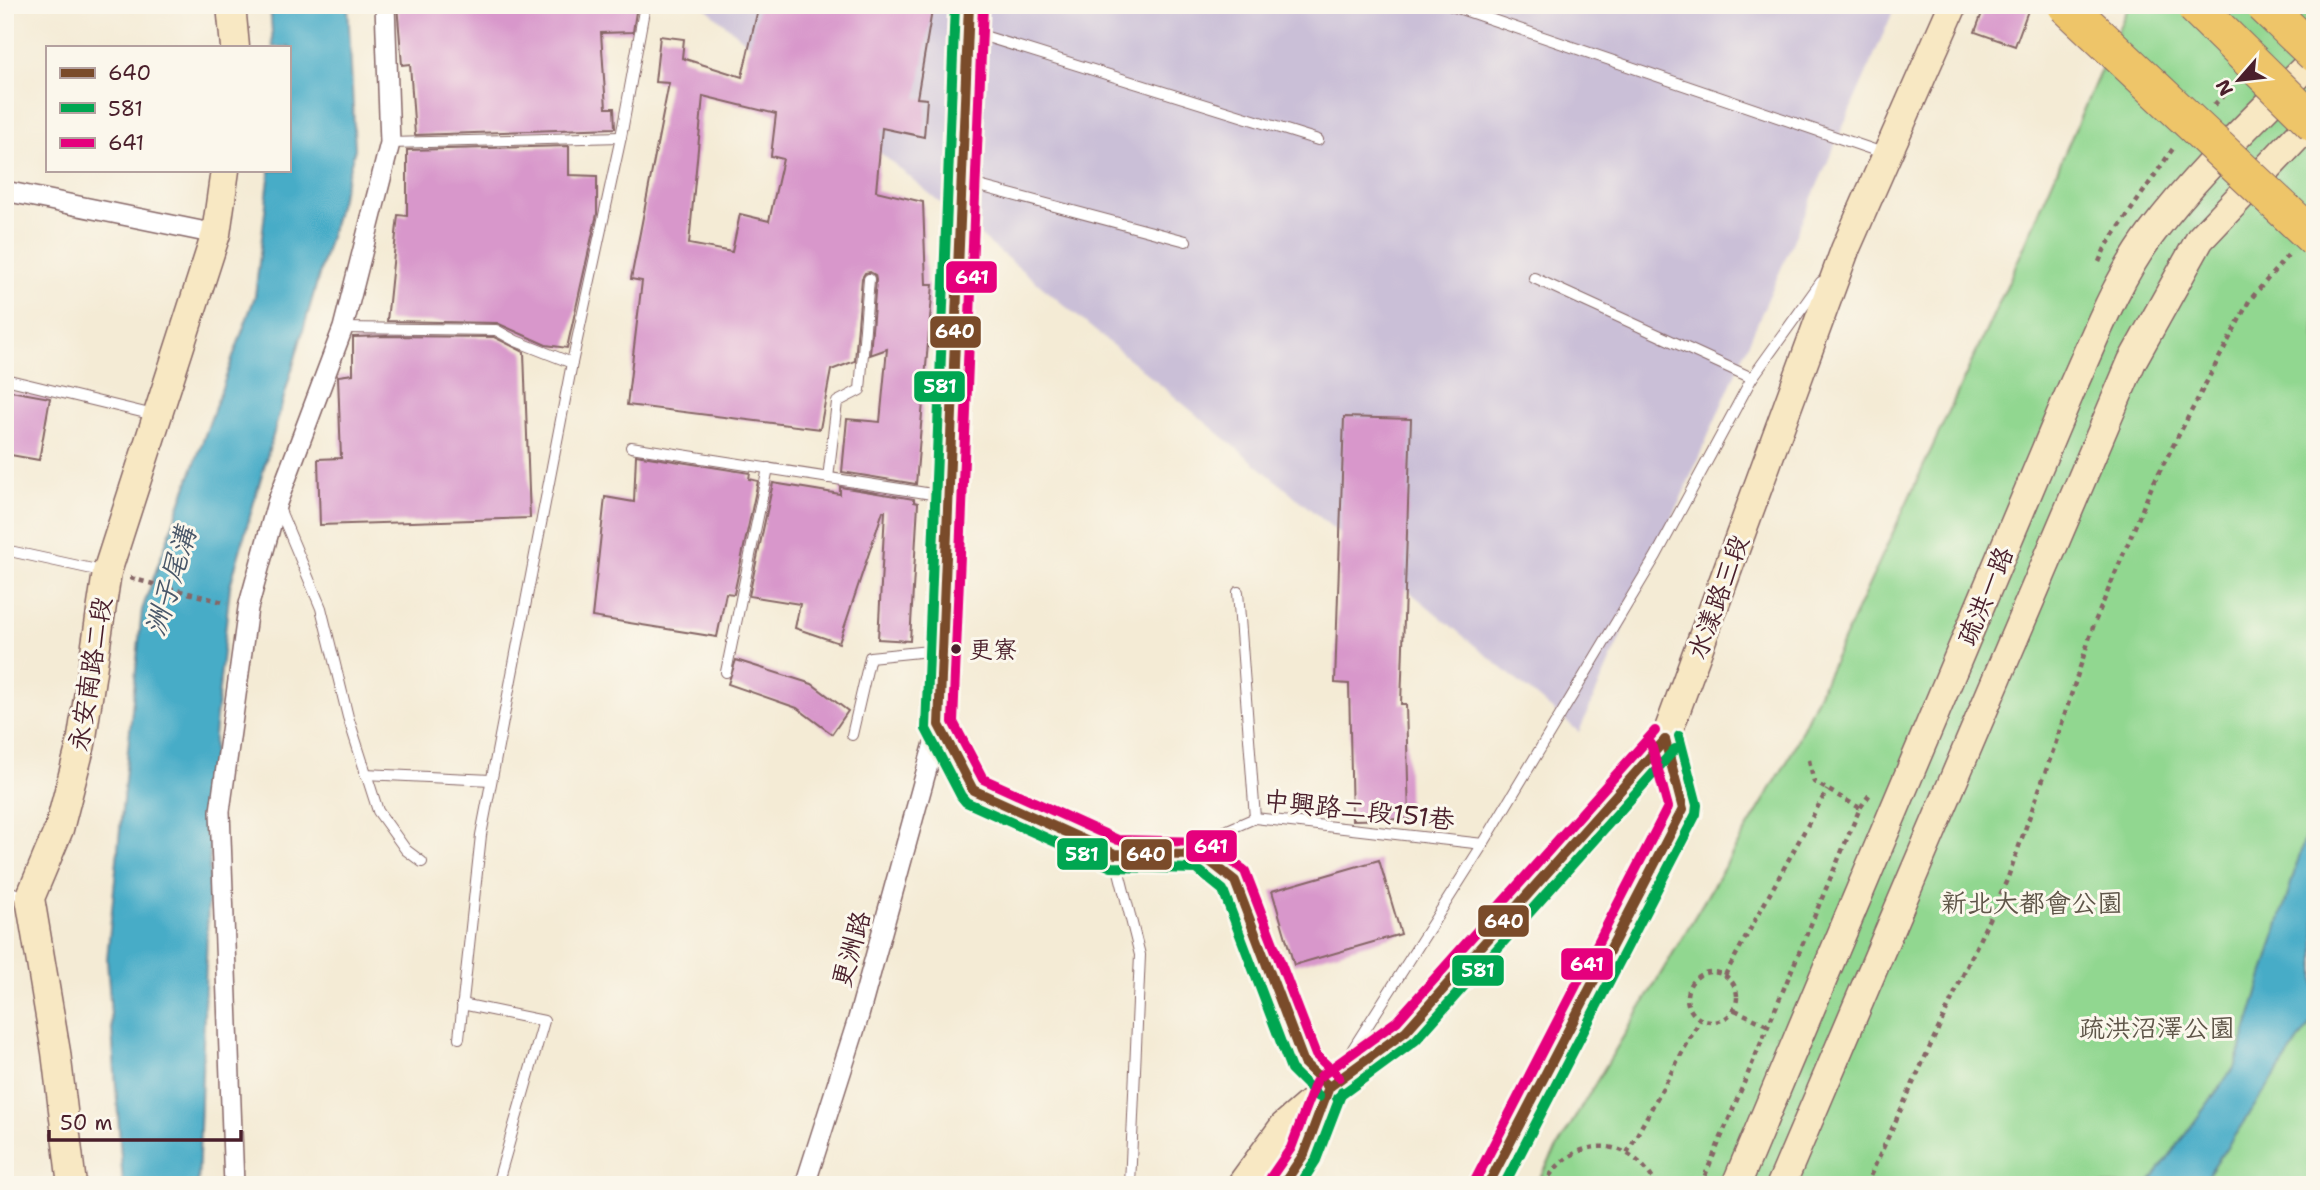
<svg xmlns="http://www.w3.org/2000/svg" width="2320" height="1190" viewBox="0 0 2320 1190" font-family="'Shantell Sans','LXGW WenKai TC',sans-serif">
<rect width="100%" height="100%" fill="#fbf7ec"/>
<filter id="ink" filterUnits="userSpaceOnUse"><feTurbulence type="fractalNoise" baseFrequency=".0143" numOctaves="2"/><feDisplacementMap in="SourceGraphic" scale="14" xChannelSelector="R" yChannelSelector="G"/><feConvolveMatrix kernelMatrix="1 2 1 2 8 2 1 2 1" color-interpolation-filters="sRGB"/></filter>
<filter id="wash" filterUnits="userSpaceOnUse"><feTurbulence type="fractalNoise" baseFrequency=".00686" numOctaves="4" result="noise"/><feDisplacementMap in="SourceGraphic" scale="28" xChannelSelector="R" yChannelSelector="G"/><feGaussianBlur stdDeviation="1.57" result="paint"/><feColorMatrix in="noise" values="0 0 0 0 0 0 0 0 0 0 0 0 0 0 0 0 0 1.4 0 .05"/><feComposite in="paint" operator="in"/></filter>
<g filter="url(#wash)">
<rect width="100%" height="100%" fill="#f4ebd5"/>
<!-- industrial -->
<polygon fill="#cabfd7" points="702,5 1896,5 1579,732"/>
<!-- green -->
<polygon fill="#91d790" stroke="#6e7b5e" stroke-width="2" points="2129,5 2315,5 2315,1185 1535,1185 1788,760 2009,281"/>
<!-- water -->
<g fill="#47acc7" stroke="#486679" stroke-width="2">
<polygon points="270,5 348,5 355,149 230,586 214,736 198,1185 123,1185 107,959 142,610 255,296 270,170 289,170 289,47 273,47"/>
<polygon points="2315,804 2315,1005 2313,1020 2201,1185 2148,1185 2236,1065"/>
</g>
<g id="blocks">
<!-- building -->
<g fill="#d897cb" fill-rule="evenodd">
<polygon points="397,5 637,5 633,32 601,33 606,108 614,108 615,128 415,135 410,64 402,65"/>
<path d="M759 5H933L917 98 927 99 924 137 882 128 876 191 923 202 926 284H933L916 484 842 472 847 419 880 422 887 349 870 355 876 280 875 275 870 272 865 273 862 278 855 361 831 370 820 429 627 405 642 281 631 279 669 83 655 82 660 36 684 39 682 58 742 77ZM703 96 776 114 771 156 783 159 769 221 740 214 732 252 689 244Z"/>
<polygon points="1985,5 2030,5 2015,46 1975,32"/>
<polygon points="569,146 569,175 597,176 597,214 567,348 546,345 497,323 387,321 398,215 407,216 407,150"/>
<polygon points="386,336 494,337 524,352 530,518 320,525 318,459 341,458 338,376 353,374 353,337"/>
<polygon points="5,390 50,398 39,460 5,454"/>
<polygon points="1344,417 1411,419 1401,704 1406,704 1409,819 1352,820 1349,684 1335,683"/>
<polygon points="636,455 750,473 749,479 758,481 734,594 726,593 717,637 592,617 605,497 634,502"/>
<polygon points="773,483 840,494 840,487 914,499 914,502 918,503 910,641 878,639 885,511 883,511 839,643 795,628 800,604 749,596"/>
<polygon points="736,660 812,684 848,711 832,734 797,708 728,684"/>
<polygon points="1379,860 1401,934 1294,965 1272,891"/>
</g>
</g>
</g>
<g filter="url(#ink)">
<use href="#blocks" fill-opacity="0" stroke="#866666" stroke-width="2"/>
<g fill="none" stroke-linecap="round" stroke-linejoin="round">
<defs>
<g id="lane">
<polyline points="1449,5 1883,153"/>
<polyline points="971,32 1318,140"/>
<polyline points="390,143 621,137"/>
<polyline points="964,182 1186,241"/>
<polyline points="1534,278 1752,378"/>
<polyline points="343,328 496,330 516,341 572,363"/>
<polyline points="5,379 154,415"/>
<polyline points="631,447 945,496"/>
<polyline points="828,478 837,402 860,390 869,279"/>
<polyline points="279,508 321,608 348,717 378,811 406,850 422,862"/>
<polyline points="5,550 106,572"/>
<polyline points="1238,592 1255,818"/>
<polyline points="726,672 768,468"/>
<polyline points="852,735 870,657 939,650"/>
<polyline points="365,774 491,780"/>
<polyline points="1204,852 1223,832 1255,818 1483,844"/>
<polyline points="1115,856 1140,955 1130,1185"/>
<polyline points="5,890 28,898"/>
<polyline points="462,1004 544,1021 497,1185"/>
<polyline points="459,1038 481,835 572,363 621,137 645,5"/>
<polyline points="1342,1066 1483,844 1656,556 1752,378 1821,282"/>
</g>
<g id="street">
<polyline points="5,191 216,234"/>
<polyline points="234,1185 220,811 248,608 277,503 343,328 390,143 385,5"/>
<polyline points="805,1185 858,1019 939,725"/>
</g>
<g id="secondary">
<polyline points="231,5 235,47"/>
<polyline points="969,5 939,725 973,790 1115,854 1202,855 1235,881 1304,1063 1329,1087"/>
<polyline points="72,1185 56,1052 30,898 59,829 81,744 107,572 216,234 225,170"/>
<polyline points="1241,1185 1284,1126 1329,1087 1406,1031 1665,740 1845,250 1953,5"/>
<polyline points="1283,1185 1304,1154 1328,1090"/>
<polyline points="1488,1185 1683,809 1665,740"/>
<path d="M1736 1185 2071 390C2095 337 2116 281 2151 234 2199 170 2259 115 2315 58"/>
<polyline points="1781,1185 2132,361 2200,239 2315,118"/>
</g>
</defs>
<!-- lane casing -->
<use href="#lane" stroke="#866666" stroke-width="12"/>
<!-- street casing -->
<use href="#street" stroke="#866666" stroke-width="22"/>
<!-- secondary casing -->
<use href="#secondary" stroke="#866666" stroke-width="31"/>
<!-- path -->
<g stroke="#866666" stroke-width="4.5" stroke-dasharray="5 5" stroke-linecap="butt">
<polyline points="2214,105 2233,86"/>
<polyline points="2099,262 2105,248 2174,147"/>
<polyline points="130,578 227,603"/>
<polyline points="1809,760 1814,782 1860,808"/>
<circle cx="1712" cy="997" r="25"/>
<polyline points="1725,975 1827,790"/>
<polyline points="1735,1010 1767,1025"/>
<polyline points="1627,1153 1700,1020"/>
<path d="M1544 1185C1571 1135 1630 1133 1656 1185"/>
<polyline points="1701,1185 1860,808 1870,794"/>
<polyline points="1866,1185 2007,880 2054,748 2094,624 2152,486 2249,301 2288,255"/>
</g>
<!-- lane -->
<use href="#lane" stroke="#fff" stroke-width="10"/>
<!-- street -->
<use href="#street" stroke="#fff" stroke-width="19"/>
<!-- secondary -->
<use href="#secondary" stroke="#f8e8c3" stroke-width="28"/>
<defs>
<g id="highway-bridge">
<polyline points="2066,5 2315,239"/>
<polyline points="2194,5 2315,124"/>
<polyline points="2264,5 2315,54"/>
</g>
</defs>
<!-- highway-bridge casing -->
<use href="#highway-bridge" stroke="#866666" stroke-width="39" stroke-linecap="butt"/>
<!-- highway-bridge -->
<use href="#highway-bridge" stroke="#eec569" stroke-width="37"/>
<defs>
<g id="bus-1">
<polyline points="969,5 939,725 973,790 1115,854 1202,855 1235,881 1304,1063 1329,1087"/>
<polyline points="1329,1087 1406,1031 1665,740"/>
<polyline points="1283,1185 1304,1154 1329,1087"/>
<polyline points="1488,1185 1683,809 1665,740"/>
</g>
<g id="bus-2">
<polyline points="955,5 926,729 961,796 966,802 1111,867 1197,869 1223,890 1291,1069 1319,1097"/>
<polyline points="1337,1098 1416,1040 1675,749"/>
<polyline points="1300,1185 1316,1160 1342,1092"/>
<polyline points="1504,1185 1696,814 1697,805 1679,736"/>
</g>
<g id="bus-3">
<polyline points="983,6 953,722 983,779 1118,840 1206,842 1245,871 1316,1055 1339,1077"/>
<polyline points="1321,1076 1397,1021 1655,731"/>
<polyline points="1271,1177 1291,1148 1316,1082"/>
<polyline points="1476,1179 1668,807 1651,744"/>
</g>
</defs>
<!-- bus-1 casing -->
<use href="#bus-1" stroke="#fbf7ec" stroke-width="16"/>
<!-- bus-2 casing -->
<use href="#bus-2" stroke="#fbf7ec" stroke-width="16"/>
<!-- bus-3 casing -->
<use href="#bus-3" stroke="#fbf7ec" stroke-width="16"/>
<!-- bus-1 -->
<use href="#bus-1" stroke="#7a4b2a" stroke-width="10"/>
<!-- bus-2 -->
<use href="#bus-2" stroke="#00a651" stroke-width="10"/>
<!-- bus-3 -->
<use href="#bus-3" stroke="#e5007d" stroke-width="10"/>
</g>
</g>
<!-- markers -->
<circle fill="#4a1f2b" stroke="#fbf7ec" stroke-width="2.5" cx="956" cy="649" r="6"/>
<g text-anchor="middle" stroke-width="6" stroke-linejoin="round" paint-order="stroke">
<!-- bus labels -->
<g font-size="24" fill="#4a1f2b" stroke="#fbf7ec" text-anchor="start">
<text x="969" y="658">更寮</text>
</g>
<!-- street labels -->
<g font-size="26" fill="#4a1f2b" stroke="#fbf7ec">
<text transform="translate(1985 596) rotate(-67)" y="9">疏洪一路</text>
<text transform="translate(1718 597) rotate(-70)" y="9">水漾路三段</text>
<text transform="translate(90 674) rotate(-81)" y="9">永安南路二段</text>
<text transform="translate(1359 810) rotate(6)" y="9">中興路二段151巷</text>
<text transform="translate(851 949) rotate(-74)" y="9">更洲路</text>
</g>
<!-- park labels -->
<g font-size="26" fill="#5f5649" stroke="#fbf7ec">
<text x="2032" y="912">新北大都會公園</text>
<text x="2157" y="1037">疏洪沼澤公園</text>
</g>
<!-- water labels -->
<g font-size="28" font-style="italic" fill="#495769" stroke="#fbf7ec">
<text transform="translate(170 581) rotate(-73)" y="10">洲子尾溝</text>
</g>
</g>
<g stroke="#fbf7ec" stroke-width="2.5">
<rect x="945" y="260" width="53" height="34" rx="7" fill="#e5007d"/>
<rect x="929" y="315" width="53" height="34" rx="7" fill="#7a4b2a"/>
<rect x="913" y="370" width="53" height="33" rx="7" fill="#00a651"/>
<rect x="1185" y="829" width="53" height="34" rx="7" fill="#e5007d"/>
<rect x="1056" y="837" width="53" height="34" rx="7" fill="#00a651"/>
<rect x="1120" y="838" width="53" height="33" rx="7" fill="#7a4b2a"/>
<rect x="1477" y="904" width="53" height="34" rx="7" fill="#7a4b2a"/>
<rect x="1560" y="947" width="54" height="34" rx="7" fill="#e5007d"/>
<rect x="1451" y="954" width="54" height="33" rx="7" fill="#00a651"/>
</g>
<g font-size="19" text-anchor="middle" font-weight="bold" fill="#fff">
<text x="972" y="284">641</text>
<text x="955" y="338">640</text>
<text x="940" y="393">581</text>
<text x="1211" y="853">641</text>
<text x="1082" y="861">581</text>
<text x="1146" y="861">640</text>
<text x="1504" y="928">640</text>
<text x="1587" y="971">641</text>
<text x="1478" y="977">581</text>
</g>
<!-- margin -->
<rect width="2320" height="1190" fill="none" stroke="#fbf7ec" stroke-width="28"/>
<!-- legend -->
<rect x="46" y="46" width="245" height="126" fill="#fbf7ec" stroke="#b4a19f" stroke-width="2"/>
<rect x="60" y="68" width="35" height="10" fill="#7a4b2a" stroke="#b4a19f" stroke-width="2"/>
<text x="108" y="80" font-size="21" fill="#4a1f2b">640</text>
<rect x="60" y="103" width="35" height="10" fill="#00a651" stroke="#b4a19f" stroke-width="2"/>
<text x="108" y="116" font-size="21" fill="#4a1f2b">581</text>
<rect x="60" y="138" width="35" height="10" fill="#e5007d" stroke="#b4a19f" stroke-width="2"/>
<text x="108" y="150" font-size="21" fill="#4a1f2b">641</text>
<!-- north arrow -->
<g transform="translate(2239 80) rotate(242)" stroke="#fbf7ec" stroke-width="5" paint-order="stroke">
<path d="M0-5L12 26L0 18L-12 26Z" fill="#4a1f2b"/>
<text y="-10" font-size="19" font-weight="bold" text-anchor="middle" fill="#4a1f2b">N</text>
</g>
<!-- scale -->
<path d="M49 1130v10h192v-10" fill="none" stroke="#4a1f2b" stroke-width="3.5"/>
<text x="60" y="1130" font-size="21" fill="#4a1f2b" stroke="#fbf7ec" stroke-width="5" paint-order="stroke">50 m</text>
</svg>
